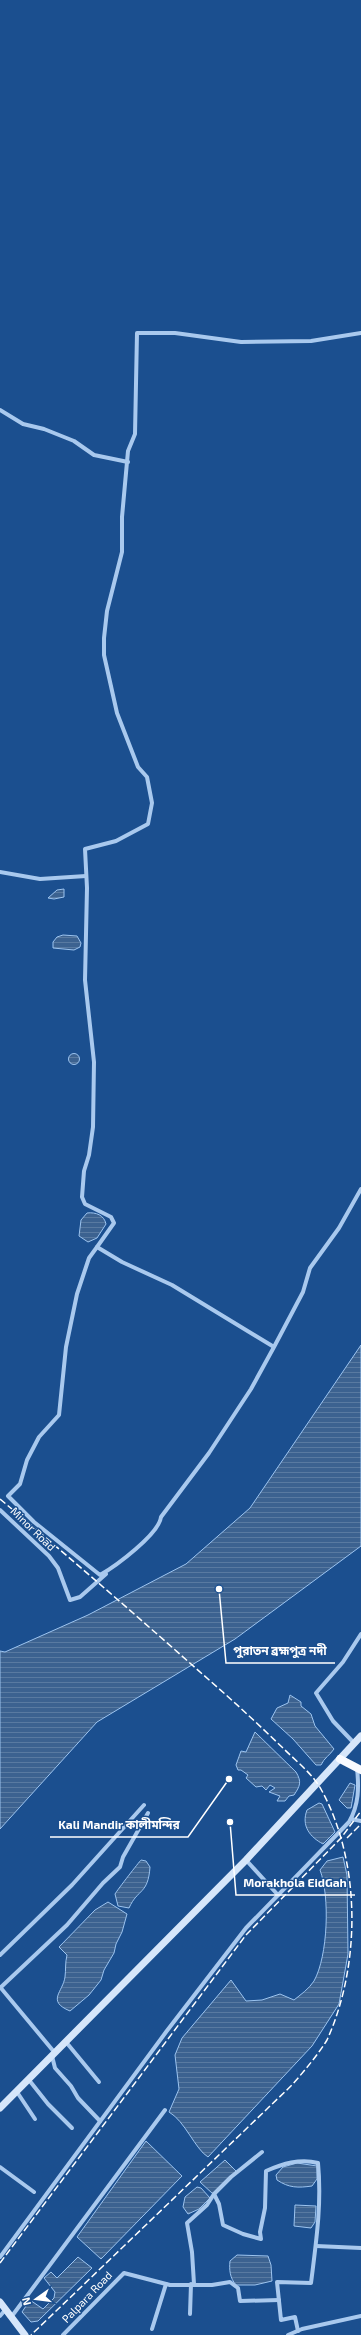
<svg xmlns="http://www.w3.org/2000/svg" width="361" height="2335" viewBox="0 0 361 2335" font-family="'Exo 2','Noto Sans Bengali',sans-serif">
<defs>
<pattern id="water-rules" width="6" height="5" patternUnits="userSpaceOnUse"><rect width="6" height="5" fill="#3c6290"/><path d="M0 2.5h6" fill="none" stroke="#597aa1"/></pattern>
</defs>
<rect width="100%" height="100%" fill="#1b4f8f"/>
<!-- water -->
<g fill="url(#water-rules)" stroke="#9cc4f0">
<polygon points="64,889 64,897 54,899 48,898 57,890"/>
<polygon points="63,935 77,936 81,943 80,947 74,950 53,948 53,942 57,937"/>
<circle cx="74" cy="1059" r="5.5"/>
<path d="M87 1213C96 1212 104 1215 106 1224L97 1238 88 1242 79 1236 81 1220Z"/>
<polygon points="361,1345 361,1546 235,1639 97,1722 0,1829 0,1651 5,1652 88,1615 186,1564 250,1508"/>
<path d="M290 1695 301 1702V1706L311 1714 315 1726 334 1749C330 1755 324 1758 321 1765H316L293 1739 271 1719 277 1708 288 1703Z"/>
<path d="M255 1732 296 1772C302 1782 300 1786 294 1795L289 1796 285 1801H277L280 1796 269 1792 275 1788 270 1785 266 1790 262 1786 256 1787 246 1778 248 1775 241 1770H238L236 1765 241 1751 246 1752Z"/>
<polygon points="350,1783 355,1785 351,1808 347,1808 339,1800"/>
<path d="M319 1803 322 1804 335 1832 323 1844C310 1837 301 1826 307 1810Z"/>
<path d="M343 1857 347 1875 348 1954 339 2004 312 2046 208 2157C195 2149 185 2121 169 2112L179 2089 175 2055 182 2038 231 1980 246 2001 262 2000 280 1994 294 2000C300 1995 309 1989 314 1981 328 1956 330 1896 320 1870L327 1861Z"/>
<path d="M141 1860 146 1861 150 1867C148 1895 138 1888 129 1908L118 1906 115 1894C118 1889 139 1862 141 1860Z"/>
<path d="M108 1902 127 1914 122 1932 116 1944 114 1953 104 1970 101 1980 89 1995 70 2011C46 2001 63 1992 65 1977 66 1969 65 1963 67 1955L59 1947 95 1910Z"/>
<polygon points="146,2141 182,2176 101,2259 77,2237"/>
<polygon points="225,2160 236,2171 213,2194 200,2182"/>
<path d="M297 2163 317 2166V2179L312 2186C298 2188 289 2188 277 2180L276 2175 283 2167Z"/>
<polygon points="197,2187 201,2188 210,2198 199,2209 188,2214 183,2207 185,2197"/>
<polygon points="295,2205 316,2206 315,2222 311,2228 294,2226"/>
<path d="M237 2255 268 2256 271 2265 272 2281 255 2285H236C230 2278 229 2270 230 2261Z"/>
<polygon points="78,2257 92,2268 38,2321 31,2322 22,2312 30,2300 43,2309 54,2298 55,2292 44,2278 51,2272 57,2278"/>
</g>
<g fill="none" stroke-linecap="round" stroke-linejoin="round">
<!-- minor -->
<g stroke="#a9c9ee" stroke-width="4">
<polyline points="0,410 23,424 44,429 74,441 94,455 128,462"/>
<polyline points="0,872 40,879 86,876"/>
<polyline points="97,1247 114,1223 111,1217 85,1204 82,1197 84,1171 89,1155 93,1127 94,1062 85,980 87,888 85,849 116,841 148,824 152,803 147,777 138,767 117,713 104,655 104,638 107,611 122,552 122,517 128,451 135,434 137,333 175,333 241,342 311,341 361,333"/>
<path d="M274 1347 251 1389 209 1453 161 1517C159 1534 116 1566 100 1575L34 1522 8 1496 20 1484 27 1460 39 1437 59 1415 66 1347 77 1294 89 1258 97 1247 122 1262 172 1285 274 1347 303 1292 310 1268 339 1228 361 1189"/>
<polyline points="0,1510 49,1556 58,1568 70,1600 80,1597 106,1574"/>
<polyline points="354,1743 333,1721 316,1693 343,1662 361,1634"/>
<polyline points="351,1819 361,1821"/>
<polyline points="246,1860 278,1895"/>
<polyline points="0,1955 72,1885 144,1805"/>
<polyline points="0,1987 55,2053"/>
<polyline points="0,1988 67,1925 103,1883 120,1867 123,1857 148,1813"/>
<polyline points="66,2042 99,2082"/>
<polyline points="52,2056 55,2068 71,2086 78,2098 100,2121"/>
<polyline points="29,2080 48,2104 72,2128"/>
<polyline points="17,2092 35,2119"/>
<polyline points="0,2167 34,2192"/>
<path d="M214 2194 219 2204 223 2225 243 2234 261 2239 260 2232 265 2208 266 2171C282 2164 300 2158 318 2163 322 2204 316 2243 311 2283L277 2282 281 2320 295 2317 298 2331"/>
<polyline points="316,2246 361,2248"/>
<path d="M0 2257 166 2032 246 1928 349 1822C359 1805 359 1787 357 1768"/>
<polyline points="194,2284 192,2252 187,2223 207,2205 214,2194 231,2177 262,2152"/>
<polyline points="190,2314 191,2284"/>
<polyline points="0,2316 6,2309"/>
<polyline points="12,2316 165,2110"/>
<polyline points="152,2329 166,2284"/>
<polyline points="63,2335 124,2273 170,2285 212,2285 230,2282 238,2288 240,2301 279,2300"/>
<polyline points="288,2335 302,2329 361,2316"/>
</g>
<!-- secondary -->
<g stroke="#d6e6fa" stroke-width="7">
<polyline points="0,2108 246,1860 361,1736"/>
<polyline points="0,2302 25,2335"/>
</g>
<!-- trunk -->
<polyline stroke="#f8faff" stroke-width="8" points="340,1759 361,1770"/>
<!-- rail -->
<g stroke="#fff" stroke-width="1.5" stroke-dasharray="7 3" stroke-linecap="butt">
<path d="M0 1499C74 1561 146 1624 217 1687 240 1707 262 1728 284 1749 297 1762 313 1774 322 1791 361 1863 361 1965 327 2040 317 2056 305 2070 292 2085L31 2335"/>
<polyline points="347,1838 361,1824"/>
<polyline points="0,2263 246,1935 341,1838 361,1811"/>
</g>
</g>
<g text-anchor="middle" stroke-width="3" stroke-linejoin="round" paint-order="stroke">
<!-- street labels -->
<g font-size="11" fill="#fff" stroke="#1b4f8f">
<text transform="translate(33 1529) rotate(44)" y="4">Minor Road</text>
<text transform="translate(87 2297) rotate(-46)" y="4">Palpara Road</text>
</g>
</g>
<!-- callouts -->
<path fill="none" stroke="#fff" stroke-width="1.5" d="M219 1589L226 1663H335M229 1779L188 1837H50M230 1822L236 1895H355"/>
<g fill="#fff" stroke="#1b4f8f" stroke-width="1.5">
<circle cx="219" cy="1589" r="4"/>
<circle cx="229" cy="1779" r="4"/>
<circle cx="230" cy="1822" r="4"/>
</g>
<g font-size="12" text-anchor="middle" font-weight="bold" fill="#fff" stroke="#1b4f8f" stroke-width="3" stroke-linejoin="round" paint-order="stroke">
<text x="280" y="1655">পুরাতন ব্রহ্মপুত্র নদী</text>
<text x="119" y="1829">Kali Mandir কালীমন্দির</text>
<text x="295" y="1887">Morakhola EidGah</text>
</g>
<!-- north arrow -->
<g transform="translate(36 2299) rotate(256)" stroke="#1b4f8f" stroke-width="3" paint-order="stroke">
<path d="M0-3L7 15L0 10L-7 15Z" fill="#ffffff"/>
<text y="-6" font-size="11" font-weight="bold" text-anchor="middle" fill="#ffffff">N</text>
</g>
</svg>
